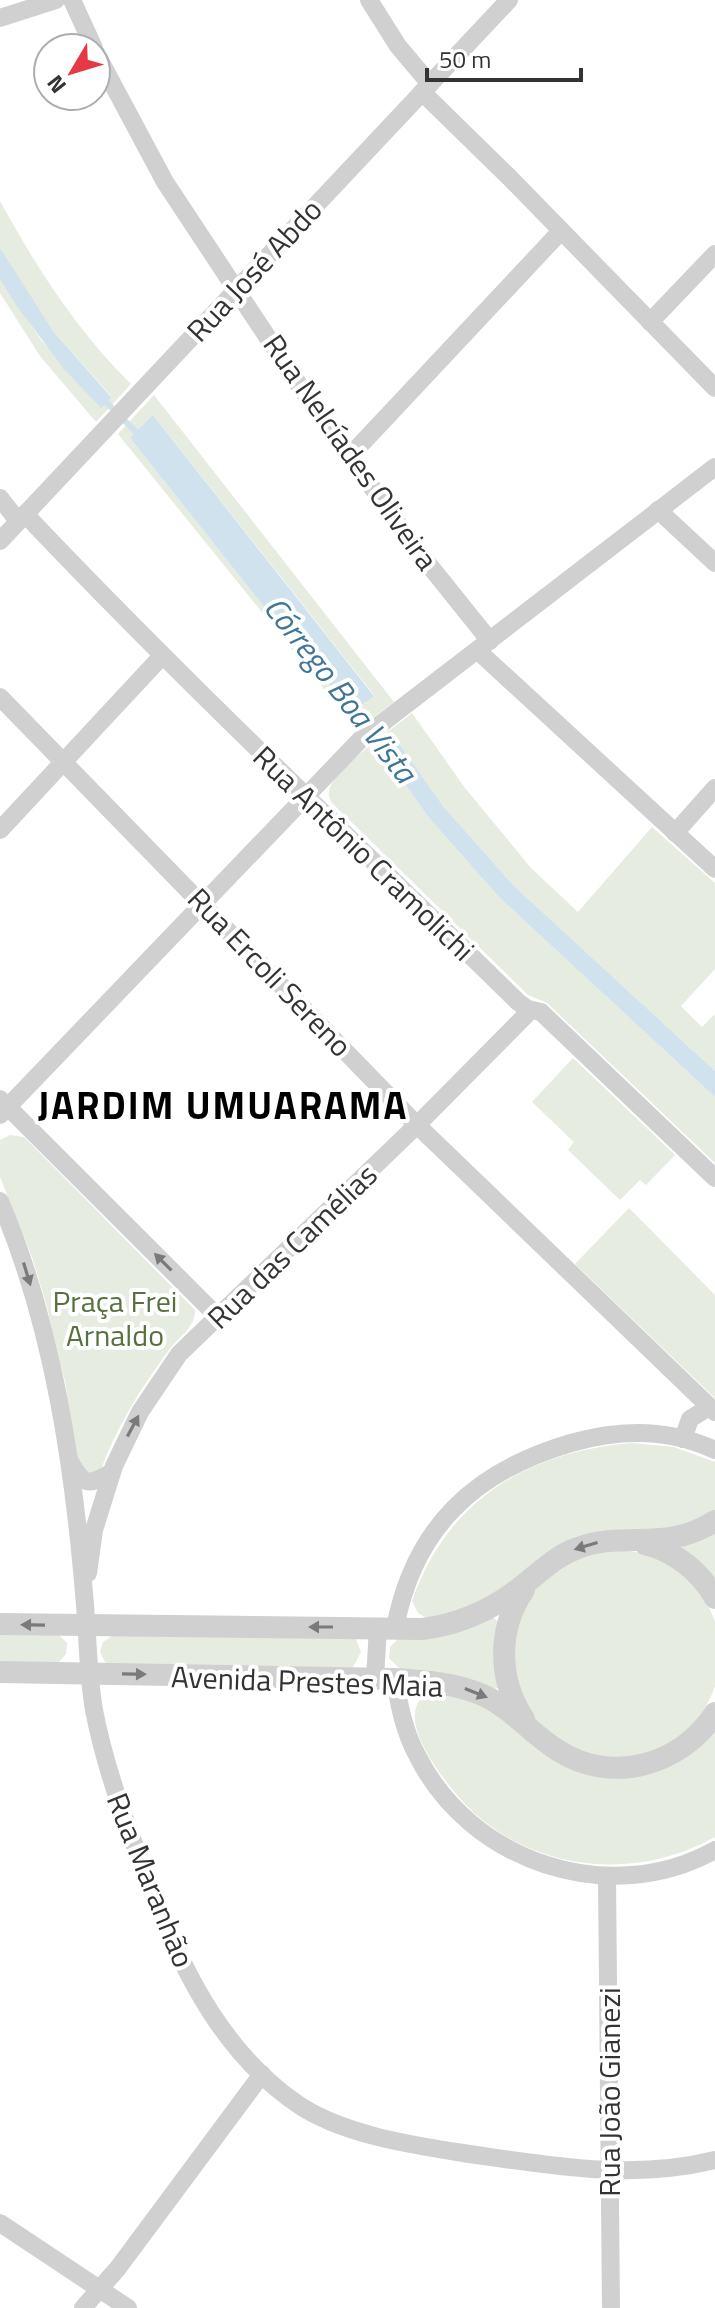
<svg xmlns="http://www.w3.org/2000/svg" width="715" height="2308" font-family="'Titillium Web',sans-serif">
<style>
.green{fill:#e6ecdf;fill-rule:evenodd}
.water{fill:#cfe2ee}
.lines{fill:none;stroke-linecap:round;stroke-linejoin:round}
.stream{stroke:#cfe2ee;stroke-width:6}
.minor{stroke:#d0d0d0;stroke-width:18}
.tertiary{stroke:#d0d0d0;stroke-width:22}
.oneway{fill:#7a7a7a}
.labels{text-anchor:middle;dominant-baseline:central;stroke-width:8;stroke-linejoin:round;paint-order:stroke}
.street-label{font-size:30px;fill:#333;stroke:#fff}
.park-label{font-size:30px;fill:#56703f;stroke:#fff}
.water-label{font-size:32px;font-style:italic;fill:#3f7597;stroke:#fff}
.district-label{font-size:38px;font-weight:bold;letter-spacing:2px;fill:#000;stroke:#fff}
</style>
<rect width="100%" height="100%" fill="#fff"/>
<g class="green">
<path d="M0 201C37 268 76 330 131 384L96 422 40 356 0 293V279L41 340 101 407 111 396 53 331 7 261 0 248Z"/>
<path d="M154 395 394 702 357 730 118 434ZM154 416 374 695 353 711 261 603 130 438Z"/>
<path d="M412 713 465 788 531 868 578 912 652 827 715 883V969L681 1006 702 1027 715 1014V1071L513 885 443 806 394 738 379 747 429 818 500 898 715 1097V1163L547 1003 528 995 332 803C330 799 328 797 329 791 331 771 395 727 412 713Z"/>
<polygon points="573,1058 675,1155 646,1185 640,1180 620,1200 568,1150 574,1142 532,1102"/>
<path d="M10 1135 24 1137 195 1310C196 1327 178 1338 169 1350 140 1389 115 1429 99 1475L78 1469 66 1386 46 1303 32 1257 0 1177V1140Z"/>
<polygon points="629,1208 715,1295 715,1398 575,1264"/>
<path d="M632 1443 674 1447 715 1462V1511L705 1517 526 1573 461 1613 427 1618 418 1613 412 1601C447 1500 527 1452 632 1443Z"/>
<polygon points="715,1531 715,1582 680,1551 681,1545"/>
<circle cx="616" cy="1654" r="104"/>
<polygon points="493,1617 498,1622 498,1687 496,1689 400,1669 389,1658 390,1647 399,1638"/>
<polygon points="0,1633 59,1635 67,1643 66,1654 59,1662 53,1663 0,1662"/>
<polygon points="351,1635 356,1639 361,1652 353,1667 115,1666 105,1662 100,1652 103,1642 112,1636"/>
<path d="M432 1692C473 1689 559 1752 597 1775L715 1728V1837C652 1872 578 1874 514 1841 498 1832 482 1821 469 1808 449 1788 384 1710 432 1692Z"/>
</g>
<g class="water">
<polygon points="0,248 53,331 111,397 101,408 64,369 16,305 0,279"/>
<polygon points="153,415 374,696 352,712 261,603 130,438"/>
<polygon points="394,737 443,806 513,885 715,1071 715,1097 500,898 429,818 379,747"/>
</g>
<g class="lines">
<g class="stream">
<polyline points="101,397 141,437"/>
<polyline points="353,701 391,749"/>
</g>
<g class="minor">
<polyline points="72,0 94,48"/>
<polyline points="369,0 398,46 430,84"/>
<polyline points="0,18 56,0"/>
<polyline points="96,53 165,182 305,394 417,550 490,641"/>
<polyline points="422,92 509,177 715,388"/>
<polyline points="650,322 715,254"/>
<polyline points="349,457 561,231"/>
<polyline points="0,498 18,521"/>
<polyline points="658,510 715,563"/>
<path d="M25 514C184 682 353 840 518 1002L528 1009 541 1012 715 1178"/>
<polyline points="0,541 509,0"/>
<polyline points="478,651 715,869"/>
<polyline points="0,697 417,1125 715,1412"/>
<polyline points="0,830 162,656"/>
<polyline points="675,833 715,788"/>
<polyline points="0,1099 218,1317"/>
<polyline points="0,1115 360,740 715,467"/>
<path d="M0 1201C54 1328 74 1468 85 1605 88 1641 88 1675 94 1710 107 1778 133 1841 157 1904 187 1980 227 2055 296 2103 340 2134 411 2145 463 2153 547 2165 631 2181 715 2160"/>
<polyline points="683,1439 690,1419 709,1407"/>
<path d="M69 1460C83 1485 87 1487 112 1472"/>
<polyline points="88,1573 94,1530 114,1466 140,1412 179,1354 417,1125 531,1010"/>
<path d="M395 1628C414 1527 475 1471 571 1443 619 1429 668 1428 715 1450"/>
<polyline points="375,1678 378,1628"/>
<path d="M395 1679C399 1705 404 1731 417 1755 470 1862 609 1909 715 1850"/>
<polyline points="607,1876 611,2308"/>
<polyline points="0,2223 128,2308"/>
<polyline points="83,2308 118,2268 262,2074"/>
</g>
<g class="tertiary">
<path d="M645 1544C674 1551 700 1571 715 1598"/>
<path d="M524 1590C497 1629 498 1680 524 1719"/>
<path d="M0 1624 422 1629C463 1624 496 1608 527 1582 544 1569 557 1555 578 1548 625 1530 665 1553 715 1521"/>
<path d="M0 1672 395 1679C426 1681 456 1683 485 1696 514 1710 532 1735 559 1751 612 1785 682 1765 715 1713"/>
</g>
</g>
<defs><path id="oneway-solid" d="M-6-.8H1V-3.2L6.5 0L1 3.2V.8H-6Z" transform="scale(2)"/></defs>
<g class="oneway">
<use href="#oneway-solid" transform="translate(163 1262) rotate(-135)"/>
<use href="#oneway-solid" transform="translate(27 1274) rotate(73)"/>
<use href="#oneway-solid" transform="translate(133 1426) rotate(-62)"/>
<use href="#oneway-solid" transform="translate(586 1546) rotate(163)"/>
<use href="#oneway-solid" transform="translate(33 1625) rotate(-179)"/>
<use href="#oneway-solid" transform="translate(321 1627) rotate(-180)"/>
<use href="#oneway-solid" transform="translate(134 1674) rotate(1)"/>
<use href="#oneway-solid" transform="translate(476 1693) rotate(22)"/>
</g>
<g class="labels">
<g class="street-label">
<text transform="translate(254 270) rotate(-47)">Rua José Abdo</text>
<text transform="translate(351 452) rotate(55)">Rua Nelcíades Oliveira</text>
<text transform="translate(364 853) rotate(44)">Rua Antônio Cramolichi</text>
<text transform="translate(270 972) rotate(46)">Rua Ercoli Sereno</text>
<text transform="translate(292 1246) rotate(-44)">Rua das Camélias</text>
<text transform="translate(307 1681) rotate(2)">Avenida Prestes Maia</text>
<text transform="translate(151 1880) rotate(68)">Rua Maranhão</text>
<text transform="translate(609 2092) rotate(-90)">Rua João Gianezi</text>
</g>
<g class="park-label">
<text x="115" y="1301">Praça Frei<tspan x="115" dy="34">Arnaldo</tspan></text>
</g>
<g class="water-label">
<text transform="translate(341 689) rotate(52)">Córrego Boa Vista</text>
</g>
<g class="district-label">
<text x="223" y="1105">JARDIM UMUARAMA</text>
</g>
</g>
<g transform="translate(72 72) rotate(232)"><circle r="38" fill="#ffffff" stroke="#adadad" stroke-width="2"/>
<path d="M0-6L14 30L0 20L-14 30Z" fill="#e63946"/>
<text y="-12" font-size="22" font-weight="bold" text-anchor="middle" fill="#333333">N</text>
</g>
<path d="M427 68v12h154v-12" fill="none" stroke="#333333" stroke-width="4"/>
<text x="439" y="68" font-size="24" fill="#333333" stroke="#ffffff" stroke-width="6" paint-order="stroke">50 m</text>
</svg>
